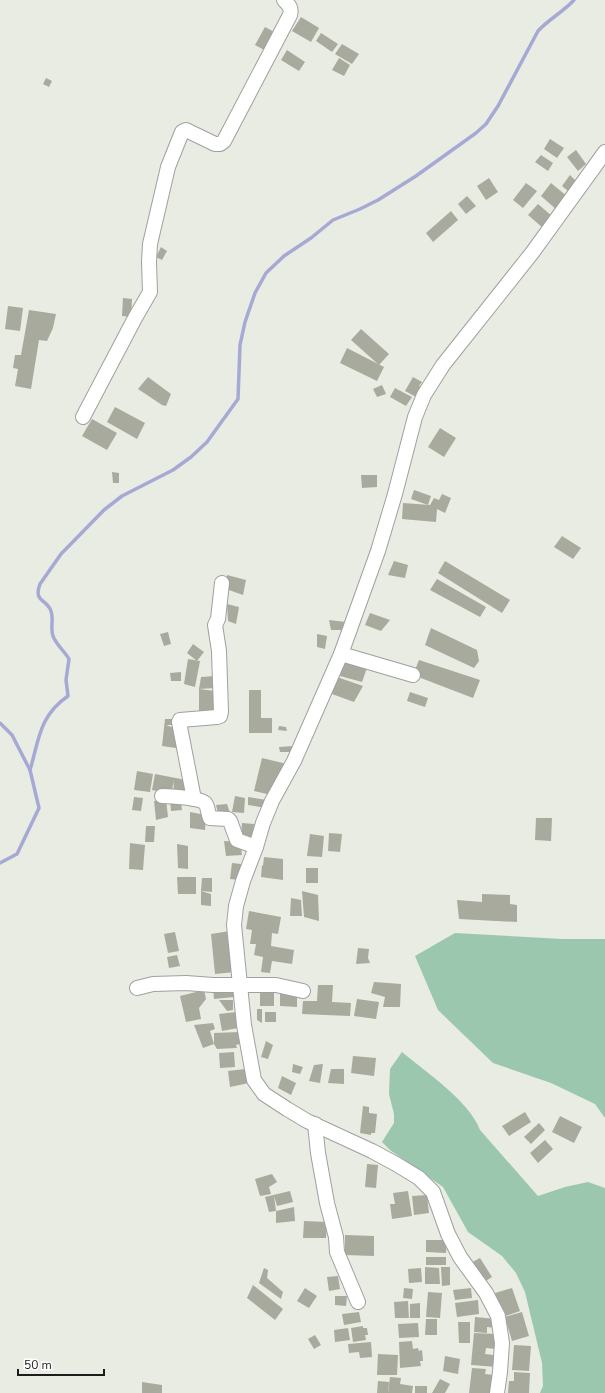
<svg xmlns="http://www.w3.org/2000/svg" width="605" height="1393" font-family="'Nunito Sans',sans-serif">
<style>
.forest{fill:#9bc7ae}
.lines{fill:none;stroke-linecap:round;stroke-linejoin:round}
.stream{stroke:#a7a9d5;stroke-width:3.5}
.building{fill:#a8aa9e}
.minor-casing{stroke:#a0a0a0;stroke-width:16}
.minor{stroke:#fff;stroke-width:14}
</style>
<rect width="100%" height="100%" fill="#e8ece2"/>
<g class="forest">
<polygon points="455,933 562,939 605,939 605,1118 595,1104 551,1083 493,1063 438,1010 415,956"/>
<path d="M402 1052C427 1073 469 1101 480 1130L538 1196 565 1187 588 1182 605 1188V1393H540L543 1386 542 1363 525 1292 516 1273 502 1256 468 1232 443 1187 390 1150 382 1142 394 1123V1114L389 1094 390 1069Z"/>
</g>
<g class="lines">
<g class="stream">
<polyline points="0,723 12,735 30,770 39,808 17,854 0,863"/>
<path d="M30 770C39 740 39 716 68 696L66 680 69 659C65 652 55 643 53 636 50 628 54 619 51 611 47 599 33 602 40 584L61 554 104 510 122 496 173 470 191 457 207 442 238 399 240 345 245 322 255 293 266 273 284 256 311 238 333 220 360 209 378 200 416 176 476 133 486 124 498 106 538 31C549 19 563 12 574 0"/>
</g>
</g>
<g class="building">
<polygon points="301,17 319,28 311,42 292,31"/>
<polygon points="265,27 278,34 268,52 255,45"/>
<polygon points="321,33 338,44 332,52 316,41"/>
<polygon points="342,44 359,54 352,64 335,54"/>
<polygon points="287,50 305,62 299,71 281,60"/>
<polygon points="339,58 350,65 344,76 332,70"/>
<polygon points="46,78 52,81 49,87 43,84"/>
<polygon points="550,139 564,148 557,158 544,149"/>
<polygon points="576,150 586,164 578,171 567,157"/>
<polygon points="541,155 553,163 548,171 535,162"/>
<polygon points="570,175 576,181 568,191 562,186"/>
<polygon points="489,178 498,192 486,200 477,186"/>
<polygon points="526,183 537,191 523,208 513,200"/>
<polygon points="551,183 568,197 557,210 541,196"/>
<polygon points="467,196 476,206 466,214 458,204"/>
<polygon points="538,204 553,217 543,228 528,215"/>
<polygon points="451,211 458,220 433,242 426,233"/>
<polygon points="161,247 167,251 162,260 156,257"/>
<polygon points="123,298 132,299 131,317 122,316"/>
<polygon points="8,306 23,308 20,331 5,329"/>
<polygon points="29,310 56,314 53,328 47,341 39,340 31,389 15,386 18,369 13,368 15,355 21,355"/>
<polygon points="361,329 389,354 379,365 351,340"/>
<polygon points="347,348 384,367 377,381 340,363"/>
<polygon points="148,377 171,394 166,406 162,405 138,389"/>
<polygon points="413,377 422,382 419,386 425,389 420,399 405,391"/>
<polygon points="382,385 386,394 377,397 373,389"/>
<polygon points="395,388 412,397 406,406 390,397"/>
<polygon points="115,407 145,423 137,439 107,422"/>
<polygon points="92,419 117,433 107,450 82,436"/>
<polygon points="440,428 456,438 444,457 428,447"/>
<polygon points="112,472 119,473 119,483 113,483"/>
<polygon points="361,475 377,475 377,487 362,488"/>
<polygon points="414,490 431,496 428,505 411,499"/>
<polygon points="442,494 451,498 445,513 437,509 436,522 402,519 403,503 430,505 434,498 439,500"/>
<polygon points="562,536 581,548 573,559 554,547"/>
<polygon points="394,561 408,565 405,578 388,575"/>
<polygon points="445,561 510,600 502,613 438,573"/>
<polygon points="227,575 246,580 243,595 226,589"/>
<polygon points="437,579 486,607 480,617 430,590"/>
<polygon points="227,604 239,607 236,624 228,621"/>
<polygon points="370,613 390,620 381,631 365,625"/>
<polygon points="329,620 346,622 346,630 331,630"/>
<polygon points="431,628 477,650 479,661 474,668 425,645"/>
<polygon points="168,632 171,644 164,646 160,634"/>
<polygon points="317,634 327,636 325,649 317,647"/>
<polygon points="193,644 204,652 197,661 187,653"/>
<polygon points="188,659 200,661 195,687 184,684"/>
<polygon points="344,659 368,665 362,682 340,676"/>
<polygon points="419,660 480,680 473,698 413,675"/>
<polygon points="181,672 181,681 171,681 170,673"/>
<polygon points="215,676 216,688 199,689 201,677"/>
<polygon points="337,677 363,686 354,702 332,694"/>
<polygon points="199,689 215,691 214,711 199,711"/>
<polygon points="249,690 261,690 261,718 272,718 272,733 249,733"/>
<polygon points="410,692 428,698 425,707 407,701"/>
<polygon points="165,719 175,719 174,725 166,725 177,729 176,748 162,746"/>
<polygon points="279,726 286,727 287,731 278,730"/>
<polygon points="293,746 294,752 280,752 279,747"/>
<polygon points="262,758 287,764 267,794 254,791"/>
<polygon points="137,771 153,774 150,792 134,790"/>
<polygon points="155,774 186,780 186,794 173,794 174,781 171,794 152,790"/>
<polygon points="235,796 245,798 244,813 232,812"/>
<polygon points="134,797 143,798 141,811 132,810"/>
<polygon points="248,797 267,800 266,808 248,805"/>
<polygon points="166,799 168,817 156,820 154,801"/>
<polygon points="170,800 181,802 182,810 171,811"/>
<polygon points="227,804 230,813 218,813 216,805"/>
<polygon points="190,812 206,815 205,830 190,828"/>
<polygon points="536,818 552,818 551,841 535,840"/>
<polygon points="242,823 254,824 253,839 241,838"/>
<polygon points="146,826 155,826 154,842 145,842"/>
<polygon points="329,833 342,834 340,852 328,851"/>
<polygon points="310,834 324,836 322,857 307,856"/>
<polygon points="224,841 240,842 242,855 226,856"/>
<polygon points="130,843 145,845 143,870 129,869"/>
<polygon points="177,844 188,846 188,869 178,868"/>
<polygon points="264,857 283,859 283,880 261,877 262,865 263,866"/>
<polygon points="232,863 241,864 239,880 230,879"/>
<rect x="306" y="868" width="12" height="15"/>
<polygon points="177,877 196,877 196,894 178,894"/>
<polygon points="202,878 212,878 212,892 201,891"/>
<polygon points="201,891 211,894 211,906 201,905"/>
<polygon points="302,891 318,895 319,921 304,917"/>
<polygon points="482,894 510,895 510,904 517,905 517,922 459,919 457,900 482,902"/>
<polygon points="291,898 301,900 302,916 290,916"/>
<polygon points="249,911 281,917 278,934 272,933 271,946 294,950 292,964 272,961 270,973 261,972 263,957 254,955 256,944 250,944 252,930 246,929"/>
<polygon points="230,931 235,972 215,974 211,934"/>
<polygon points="175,932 179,951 168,953 164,934"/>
<polygon points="358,948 369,949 368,958 370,963 356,964"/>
<polygon points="177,955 180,966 169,968 167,957"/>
<polygon points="374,982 401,984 400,1007 383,1007 385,997 371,993"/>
<polygon points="233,984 234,997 214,999 213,988"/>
<polygon points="274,985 274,1006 260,1006 260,987"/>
<polygon points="318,985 333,985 332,1002 351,1003 350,1016 302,1014 303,1001 317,1001"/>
<polygon points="204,990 206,999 199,1008 201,1019 186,1022 180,996"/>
<polygon points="280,991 297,991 297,1007 280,1006"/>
<polygon points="357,999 379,1002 376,1019 354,1016"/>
<polygon points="219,1000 233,1000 233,1010 227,1011"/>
<polygon points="257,1009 262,1009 262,1023 257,1020"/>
<polygon points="236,1012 238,1028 222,1031 219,1014"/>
<rect x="265" y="1012" width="11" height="10"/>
<polygon points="213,1023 215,1029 210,1031 214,1044 203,1048 194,1025"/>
<polygon points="239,1032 243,1043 236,1045 237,1048 217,1049 214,1044 214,1033"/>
<polygon points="266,1041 273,1045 268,1059 261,1057"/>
<polygon points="234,1052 235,1067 220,1068 219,1053"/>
<polygon points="353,1056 376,1058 374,1076 351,1073"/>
<polygon points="293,1064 303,1067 300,1074 292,1072"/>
<polygon points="323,1064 320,1083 309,1081 314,1065"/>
<polygon points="245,1069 249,1083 230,1087 228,1071"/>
<polygon points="331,1069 344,1069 344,1084 328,1083"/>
<polygon points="282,1076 296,1083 291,1095 278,1088"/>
<polygon points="363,1106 369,1107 369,1113 377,1114 375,1133 371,1133 371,1135 360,1133"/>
<polygon points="525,1112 531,1122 509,1136 502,1126"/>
<polygon points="560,1116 582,1127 574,1143 552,1132"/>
<polygon points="539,1123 545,1130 531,1144 524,1137"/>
<polygon points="545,1140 553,1149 538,1163 530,1153"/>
<polygon points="367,1164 378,1165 376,1188 365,1187"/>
<polygon points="272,1174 277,1182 269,1187 271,1194 260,1196 255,1179"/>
<polygon points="290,1191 293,1202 277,1206 274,1196 276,1211 294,1207 295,1221 276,1223 276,1211 269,1212 265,1197"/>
<polygon points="408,1191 412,1216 392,1219 390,1204 395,1204 393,1193"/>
<polygon points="427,1195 429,1213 414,1215 412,1196"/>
<polygon points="304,1221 327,1222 326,1238 303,1238"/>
<polygon points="345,1235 374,1236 374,1256 345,1255"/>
<polygon points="426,1240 447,1240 446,1253 426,1252"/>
<rect x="426" y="1257" width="20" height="8"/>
<polygon points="480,1258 492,1277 481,1284 469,1264"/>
<polygon points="425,1267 439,1268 440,1284 425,1284"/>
<polygon points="441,1267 450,1267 450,1285 442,1286"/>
<polygon points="264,1268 268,1270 267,1278 283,1292 281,1299 259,1283"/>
<polygon points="421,1268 422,1282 409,1283 408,1269"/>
<polygon points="338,1276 340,1289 329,1291 327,1277"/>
<polygon points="253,1285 283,1309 275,1320 247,1298"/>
<polygon points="305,1288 317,1296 309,1308 297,1301"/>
<polygon points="404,1288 413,1289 412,1299 403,1298"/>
<polygon points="471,1288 472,1298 455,1300 453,1290"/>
<polygon points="512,1288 520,1311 503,1317 495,1293"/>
<polygon points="428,1292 442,1293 440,1318 426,1317"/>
<polygon points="335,1296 347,1296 346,1306 335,1305"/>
<polygon points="478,1300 479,1314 457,1317 455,1303"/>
<polygon points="408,1301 409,1318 395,1318 394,1302"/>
<polygon points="420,1303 420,1318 410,1318 410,1304"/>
<polygon points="359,1312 361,1322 344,1325 342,1314"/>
<polygon points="522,1312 529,1336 512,1341 505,1317"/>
<polygon points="475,1317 496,1319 495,1328 487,1327 487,1333 474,1332"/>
<polygon points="426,1319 437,1319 437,1335 425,1335"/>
<polygon points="458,1322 470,1322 470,1343 459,1343"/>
<polygon points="418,1323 419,1337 399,1338 398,1324"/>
<polygon points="363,1326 363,1328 367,1328 368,1335 365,1335 366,1340 353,1342 351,1328"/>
<polygon points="348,1328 350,1340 335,1342 334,1330"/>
<polygon points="474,1333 497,1334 496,1349 486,1348 485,1354 494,1355 497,1367 471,1365"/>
<polygon points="315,1335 321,1345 314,1349 308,1339"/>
<polygon points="412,1341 413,1349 418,1348 419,1351 422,1350 423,1361 420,1361 421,1366 400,1368 399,1342"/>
<polygon points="371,1342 372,1357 360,1358 359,1352 349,1353 348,1344"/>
<polygon points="514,1345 531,1346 529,1371 512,1370"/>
<polygon points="378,1354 398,1355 397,1375 377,1375"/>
<polygon points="445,1356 460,1359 458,1374 443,1371"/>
<polygon points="472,1368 486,1369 485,1374 494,1375 492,1393 469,1393"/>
<polygon points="514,1372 530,1373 529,1393 508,1393 509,1381 514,1381"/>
<polygon points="390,1377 401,1378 400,1384 413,1386 412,1393 388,1393"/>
<polygon points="440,1379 450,1384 445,1393 432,1393"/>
<polygon points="378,1381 389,1382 388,1393 377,1393"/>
<polygon points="142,1382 162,1385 162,1393 142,1393"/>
<rect x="415" y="1386" width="12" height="7"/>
</g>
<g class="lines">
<g class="minor-casing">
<g id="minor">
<path d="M83 417 135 318 150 292 149 262 150 244 168 167 182 132 186 130 215 144H220L224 141 290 15C292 8 289 5 284 0"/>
<polyline points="341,654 413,675"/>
<path d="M162 796C170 796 201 798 205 803 208 806 208 814 210 818L228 819 230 821 237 840 256 847"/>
<polyline points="194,799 179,722 180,720 217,717 220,716 221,712 219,651 215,625 218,619 222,583"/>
<polyline points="137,988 153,984 186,983 213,985 276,985 303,991"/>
<polyline points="315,1124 318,1153 327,1203 336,1237 337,1252 358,1302"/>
<polyline points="497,1393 500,1372 502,1343 498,1316 486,1293 460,1257 448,1234 433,1192 419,1178 396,1164 372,1151 307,1121 287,1109 264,1094 254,1080 244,1025 234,925 236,906 243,881 256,847 263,823 272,801 294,761 341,654 378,551 395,494 415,417 424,395 443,365 532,253 605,152"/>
</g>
</g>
<use href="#minor" class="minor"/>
</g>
<path d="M18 1369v6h86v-6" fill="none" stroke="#1c1c1c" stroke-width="2"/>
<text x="24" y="1369" font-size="12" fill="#1c1c1c" stroke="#ffffff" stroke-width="3" paint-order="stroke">50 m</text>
</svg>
